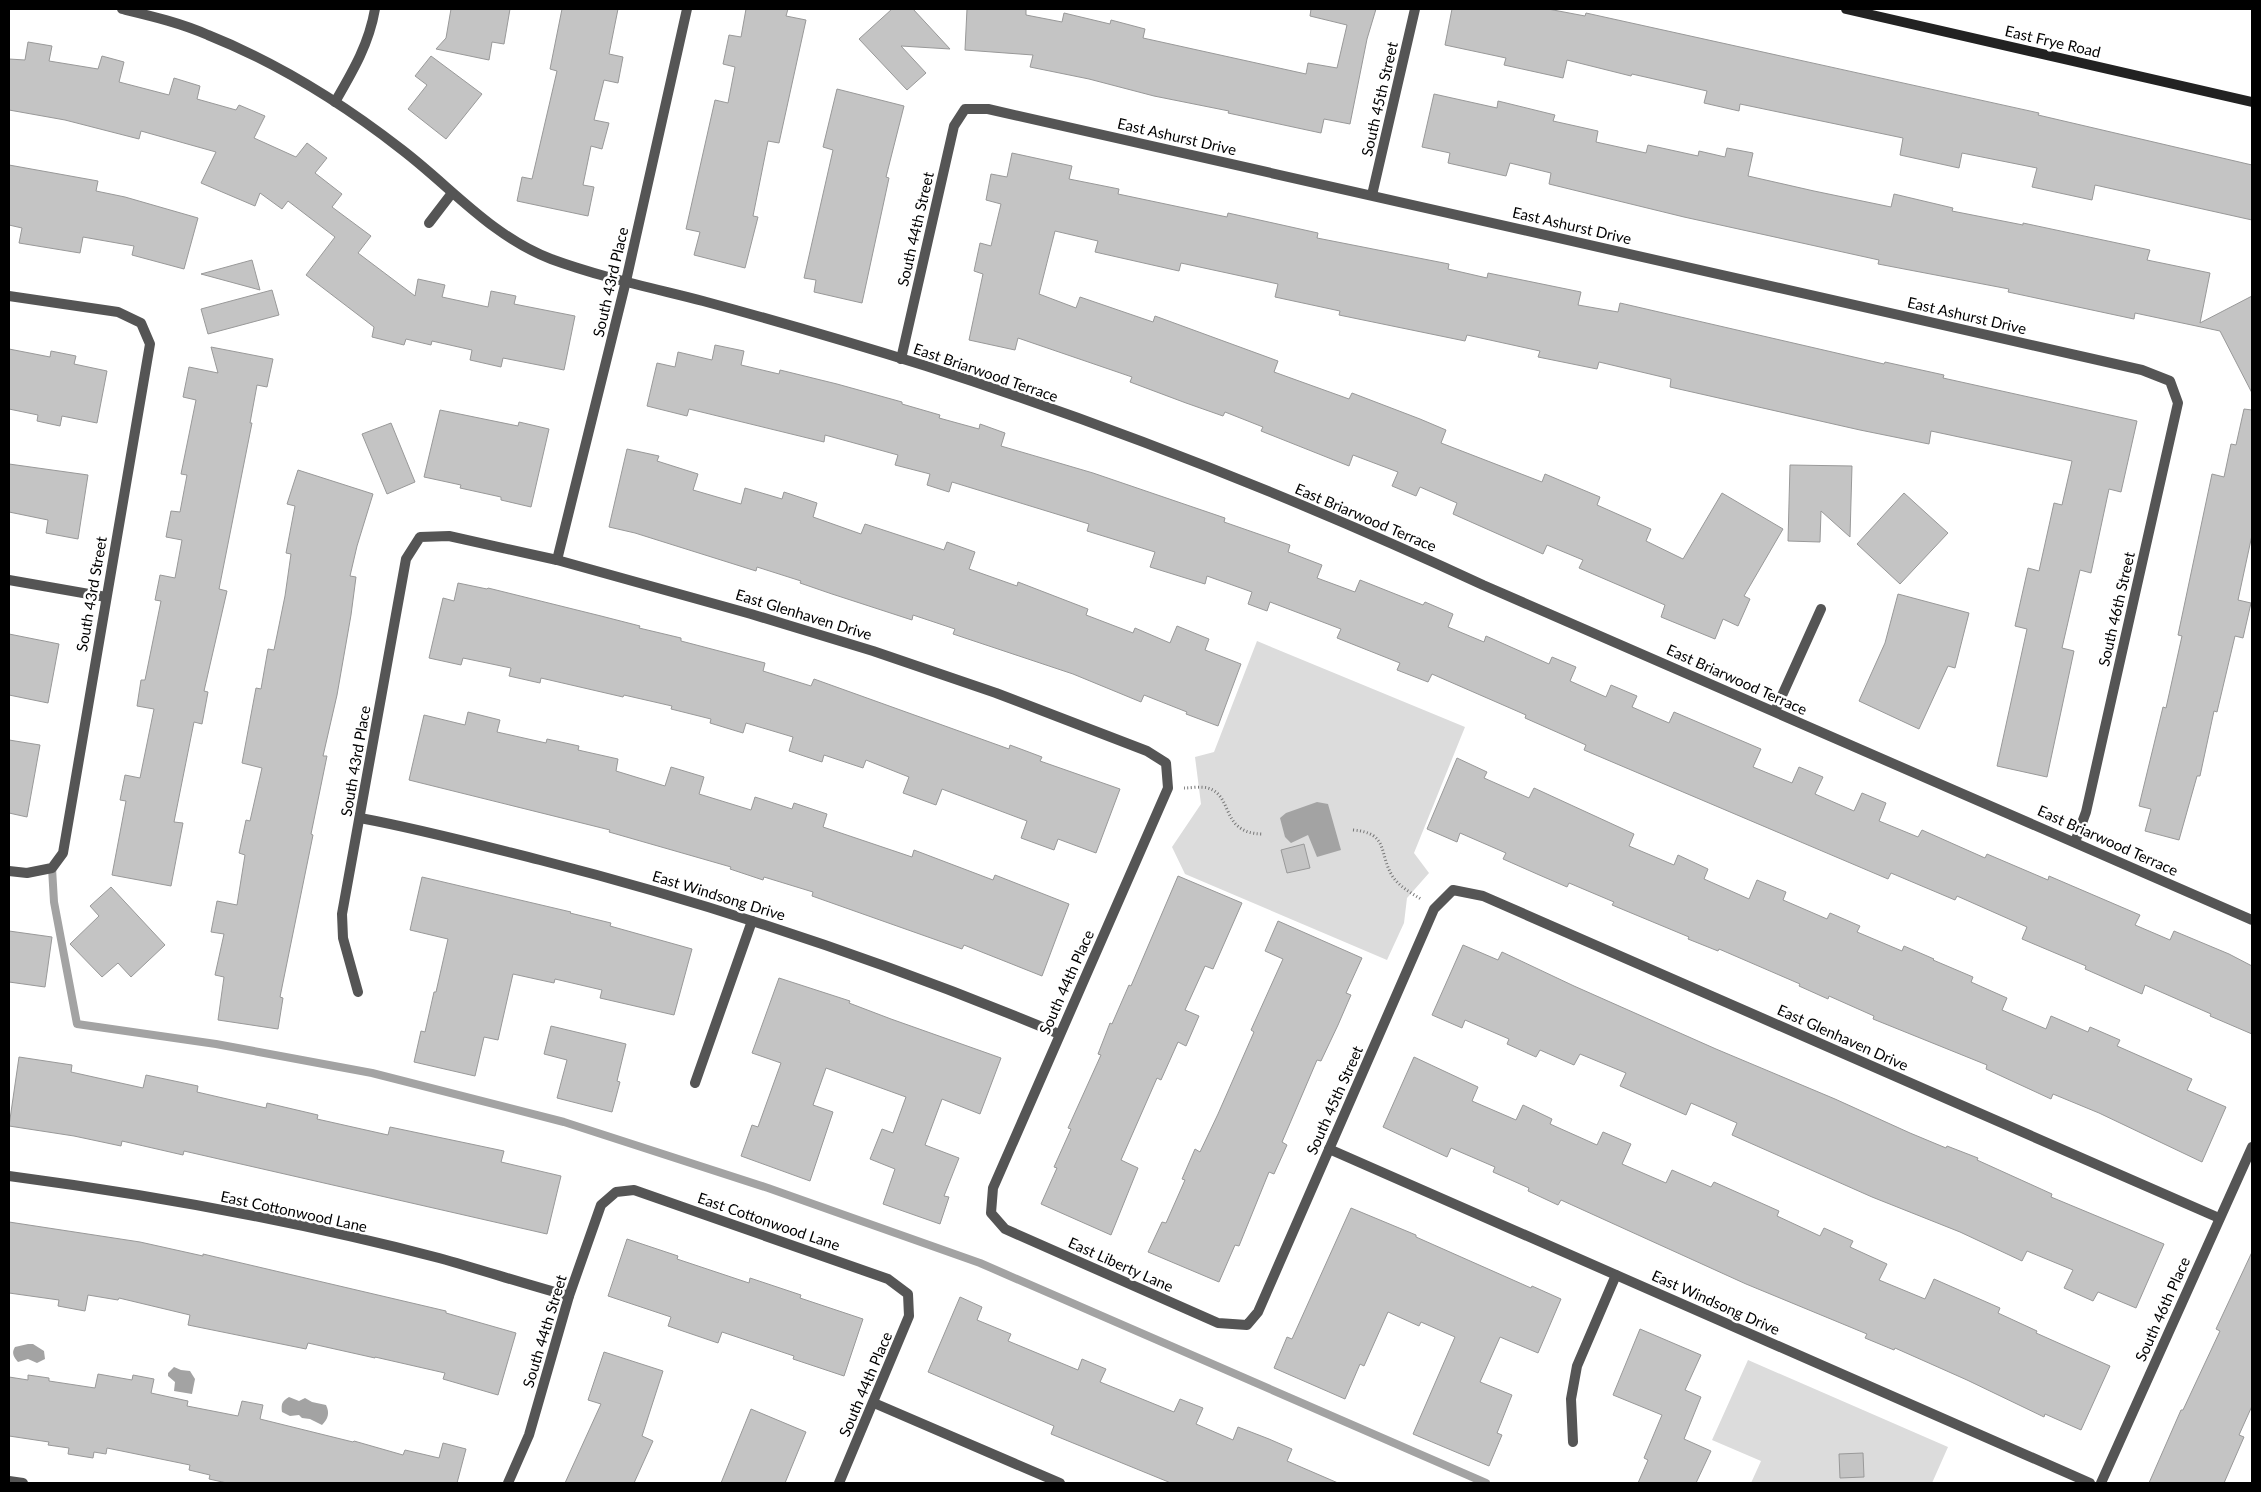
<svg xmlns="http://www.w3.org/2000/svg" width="2261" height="1492" font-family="Lato,sans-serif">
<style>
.green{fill:#dcdcdc}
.water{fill:#a3a3a3}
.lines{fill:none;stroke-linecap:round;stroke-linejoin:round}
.stream{stroke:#a3a3a3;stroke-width:8}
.building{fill:#c4c4c4;stroke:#999}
.path{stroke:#777;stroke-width:3;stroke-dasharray:1 2.5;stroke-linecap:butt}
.street{stroke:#555;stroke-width:10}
.secondary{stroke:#222;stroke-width:10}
.labels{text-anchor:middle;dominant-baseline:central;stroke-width:5;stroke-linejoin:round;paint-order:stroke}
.street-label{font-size:15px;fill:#000;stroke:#fff}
</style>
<rect width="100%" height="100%" fill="#fff"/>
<g class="green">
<polygon points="1257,641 1465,727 1414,853 1429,873 1407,898 1404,923 1387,960 1185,874 1172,847 1201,804 1195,757 1214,752"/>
<polygon points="1748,1360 1948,1447 1932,1483 1751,1483 1761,1461 1712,1440"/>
</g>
<g class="water">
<polygon points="1317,802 1328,804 1341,850 1317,857 1308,835 1291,843 1285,837 1280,818 1286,813"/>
<path d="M28 1344H33L44 1351 45 1359 37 1363 28 1359 18 1362C14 1357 11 1353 15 1347Z"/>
<polygon points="174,1367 181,1370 190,1371 195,1379 192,1394 174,1391 175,1382 168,1376 168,1373"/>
<path d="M289 1397 299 1401 305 1398 312 1402 326 1405C330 1413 328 1419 322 1425L310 1419 302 1418 299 1415 290 1416 282 1412C281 1404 282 1401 289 1397Z"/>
</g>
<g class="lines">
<polyline class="stream" points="52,868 54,902 77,1024 216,1044 372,1073 564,1122 768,1188 980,1263 1486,1483"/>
</g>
<g class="building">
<polygon points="451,9 510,9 504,44 492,42 489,60 436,49 446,38"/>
<polygon points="562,9 618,9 609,54 623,57 618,83 604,80 594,120 609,123 602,149 591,146 583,185 594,187 588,216 517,201 522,177 532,179 557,71 550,69"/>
<polygon points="746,9 788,9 786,16 806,20 779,143 768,141 753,216 758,217 745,268 694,255 700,232 686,229 715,100 728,103 735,67 723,64 729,35 741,37"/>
<polygon points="892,9 913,9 950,49 901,46 926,73 907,90 859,39"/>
<polygon points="967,9 1026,9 1026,15 1062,22 1064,13 1110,24 1111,20 1145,29 1143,38 1306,74 1308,63 1337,68 1347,25 1310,16 1311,9 1376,9 1367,39 1350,124 1324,119 1321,133 1228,113 1229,111 1154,96 1089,79 1030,67 1033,55 965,50"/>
<polygon points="1452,9 1548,9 1585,16 1586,13 2039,113 2038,115 2252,165 2252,220 2095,185 2092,200 2032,187 2037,168 1962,153 1959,168 1900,155 1903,138 1740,104 1739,111 1704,103 1707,91 1632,74 1631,76 1567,60 1563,78 1504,65 1506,58 1445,45"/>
<polygon points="28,42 52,46 49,61 98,69 102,56 124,62 119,82 169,95 174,78 200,86 197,99 236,110 239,105 265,116 254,138 296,157 307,143 327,158 315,173 342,194 332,207 371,236 358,253 415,296 418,279 445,285 442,297 488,307 491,291 516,296 514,304 575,316 564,370 503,358 501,367 470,360 472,350 432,341 431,345 406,339 404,345 372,337 374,327 306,275 335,237 288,201 282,209 260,193 255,206 201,183 216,152 141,131 139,139 65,120 9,110 9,59 25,60"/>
<polygon points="431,56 482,94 446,139 408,109 427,85 415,76"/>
<polygon points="837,89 904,106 886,177 889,178 862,303 814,292 816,280 804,278 833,150 823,147"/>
<polygon points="1434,94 1497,108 1498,101 1555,115 1553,121 1598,131 1596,142 1646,153 1648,145 1698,156 1699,151 1725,157 1727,148 1753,153 1748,176 1814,191 1891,207 1894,194 1953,208 1952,211 2023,225 2023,223 2150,250 2147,260 2210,273 2200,323 2252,296 2252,393 2220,331 2135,313 2134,319 2008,292 2009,289 1878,264 1879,260 1684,217 1549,184 1551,173 1510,163 1506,176 1448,163 1450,153 1422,147"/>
<polygon points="1012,153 1072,166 1069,179 1119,189 1118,194 1227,217 1228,213 1318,233 1317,238 1449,264 1448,269 1487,278 1488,273 1581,292 1578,305 1618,312 1620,303 1884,364 1885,362 1944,375 1943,378 2137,421 2121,492 2109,489 2091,573 2080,570 2062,648 2074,651 2047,777 1997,766 2027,629 2015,626 2028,568 2039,571 2054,503 2062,505 2072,461 1931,431 1929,444 1860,430 1670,387 1671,379 1599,362 1597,369 1538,357 1540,351 1467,335 1465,341 1339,315 1340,311 1275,297 1278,284 1181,263 1179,271 1095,252 1098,241 1055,231 1039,294 1076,308 1080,297 1153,322 1155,316 1278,361 1274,372 1349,399 1352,393 1420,419 1446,430 1441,443 1542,482 1545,474 1600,497 1597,505 1651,529 1646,541 1683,559 1722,493 1783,529 1744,596 1750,599 1738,626 1723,619 1715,639 1661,617 1665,605 1579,568 1583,560 1547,545 1543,554 1453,514 1457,503 1420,487 1416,496 1392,486 1398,472 1353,455 1349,466 1261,431 1263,427 1225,412 1223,416 1186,403 1130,382 1132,377 1018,338 1015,350 969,340 983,274 974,271 980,243 991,246 1001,204 986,200 991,174 1007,177"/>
<polygon points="9,165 98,181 96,191 125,197 198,218 184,269 132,255 134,246 83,237 80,253 19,243 22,228 9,225"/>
<polygon points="252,260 260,290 201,274"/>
<polygon points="272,290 279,315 208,334 201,309"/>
<polygon points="715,345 744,351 741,365 779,374 780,370 837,384 902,402 902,404 940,415 939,418 979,429 980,424 1005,433 1001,446 1093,473 1225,518 1224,522 1290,545 1288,552 1322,565 1317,578 1355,592 1360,580 1423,605 1425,602 1453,614 1448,627 1484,642 1486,636 1549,664 1552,657 1576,667 1570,681 1606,697 1611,685 1637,696 1632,707 1669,723 1674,712 1761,749 1753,767 1792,783 1799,767 1823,777 1815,794 1854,811 1862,793 1886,803 1879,821 1918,837 1922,830 1985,858 1987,854 2048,880 2049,876 2140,915 2135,925 2170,940 2174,931 2229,954 2252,966 2252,1034 2210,1016 2211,1014 2145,985 2142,994 2085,969 2086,966 2022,939 2027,927 1957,896 1955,900 1891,873 1888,879 1584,750 1586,745 1525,718 1526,715 1432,674 1428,682 1397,670 1400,663 1337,638 1341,629 1270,602 1267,611 1248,604 1252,592 1207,576 1205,584 1150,567 1155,552 1087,531 1089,524 952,482 949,492 927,485 930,474 895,465 898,455 825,435 824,442 689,409 687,416 647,406 657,363 675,367 678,352 712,360"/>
<polygon points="211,347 273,359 267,387 257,385 250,423 252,423 219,589 227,591 204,691 208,692 202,724 194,722 174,822 183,823 171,886 112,875 126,801 120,800 125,775 140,778 154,709 137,706 141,680 145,680 161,601 155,600 160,575 175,578 182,540 166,537 171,511 180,512 187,475 181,474 196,400 183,397 189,367 218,373"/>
<polygon points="9,349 50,357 51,351 76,356 74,364 107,371 97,423 62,416 60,426 37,421 38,415 9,409"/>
<polygon points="2244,409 2252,410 2252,535 2238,600 2251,603 2243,638 2235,636 2217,712 2214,711 2200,776 2197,776 2179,840 2145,831 2151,809 2139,806 2163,707 2166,708 2182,636 2178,635 2212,474 2224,477 2231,444 2236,445"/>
<polygon points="440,410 518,426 519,422 549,429 531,507 501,500 501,497 460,488 461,485 424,477"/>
<polygon points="391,423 415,482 387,494 362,434"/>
<polygon points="627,449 659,456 657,461 698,474 693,490 741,504 745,488 782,499 784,492 817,503 813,517 861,534 865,524 944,550 947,542 975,552 969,569 1017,586 1018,582 1088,609 1086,615 1133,633 1135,628 1170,643 1177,626 1209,639 1205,650 1241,664 1218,726 1186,714 1187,712 1144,695 1141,702 1073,674 953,634 955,629 913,615 912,620 832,594 800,583 801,581 757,567 756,571 635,533 609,527"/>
<polygon points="9,464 88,475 78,539 46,533 48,520 9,512"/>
<polygon points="1790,465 1852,466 1850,537 1821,511 1820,542 1788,541"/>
<polygon points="298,470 373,494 357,546 350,576 356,577 351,615 337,695 323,756 327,756 311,834 313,835 280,997 283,998 278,1029 218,1020 224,977 215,975 224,934 211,932 217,901 237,905 245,855 239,853 246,820 250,821 262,768 242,763 256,688 261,689 268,649 274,650 285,596 291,554 286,553 295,506 287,504"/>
<polygon points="1904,493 1948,533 1900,584 1857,544"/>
<polygon points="458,583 487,589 488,588 601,616 640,626 639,628 681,638 681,641 765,663 763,671 811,686 814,679 1009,749 1010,745 1042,757 1040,761 1120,789 1096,853 1058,839 1054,850 1021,838 1027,821 942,789 936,805 903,793 909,777 866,760 863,768 824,755 822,762 789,751 793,737 746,723 743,733 710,723 711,719 671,709 672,706 624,695 623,697 541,678 540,683 509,676 511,668 463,658 461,665 429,658 443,598 454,601"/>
<polygon points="1898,594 1969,613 1955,668 1948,666 1919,729 1859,701 1885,643"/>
<polygon points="9,634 59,644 48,703 9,695"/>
<polygon points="468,712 500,720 497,732 546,743 547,739 579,746 578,750 618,759 616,771 665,786 671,767 704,777 699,794 751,810 755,797 792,809 794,803 827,814 823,827 912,857 914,850 993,880 995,875 1069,904 1042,976 964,945 962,949 812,896 813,892 764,877 763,880 730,869 731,867 609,832 610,830 409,780 424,715 465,725"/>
<polygon points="9,740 40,745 27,817 9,813"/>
<polygon points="1457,758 1487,772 1484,778 1529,798 1534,788 1634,834 1629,846 1674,865 1678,855 1708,869 1704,879 1749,899 1757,880 1786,892 1783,900 1827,919 1830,913 1860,926 1857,932 1902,951 1904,946 1934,959 1933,960 1973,977 1971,982 2007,998 2002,1010 2046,1029 2051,1016 2088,1032 2090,1027 2120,1040 2117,1046 2192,1079 2187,1090 2226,1107 2202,1162 2099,1113 2053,1094 2051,1099 1986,1069 1987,1065 1873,1019 1874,1016 1829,996 1828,999 1799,986 1800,984 1719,949 1718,951 1688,939 1689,937 1612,905 1614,902 1569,883 1567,887 1537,874 1503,859 1506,853 1460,833 1457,842 1427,829"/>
<polygon points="1304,844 1310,868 1287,873 1281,850"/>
<polygon points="1178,876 1242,903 1213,969 1205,966 1185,1010 1199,1016 1186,1046 1178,1042 1161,1080 1157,1078 1121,1160 1138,1168 1111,1235 1041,1204 1057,1168 1054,1167 1071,1129 1068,1128 1101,1055 1098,1054 1110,1023 1112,1024 1129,985 1131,986"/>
<polygon points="422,877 571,912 570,913 611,923 610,926 692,949 674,1015 600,998 602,990 555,979 554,983 513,974 498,1040 484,1037 475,1076 414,1062 421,1031 425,1032 434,992 436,992 448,939 410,930"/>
<polygon points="111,887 165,945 131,977 118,963 102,977 70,944 99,916 90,906"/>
<polygon points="1278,921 1362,958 1346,993 1351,995 1338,1025 1321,1061 1317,1060 1282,1142 1287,1145 1274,1174 1269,1172 1239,1246 1235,1245 1219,1282 1148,1252 1162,1222 1166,1223 1185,1180 1182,1179 1195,1149 1200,1152 1218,1114 1254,1032 1251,1030 1283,959 1265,951"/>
<polygon points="9,931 52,937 45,987 9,982"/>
<polygon points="1463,945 1498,960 1502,952 1574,986 1716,1049 1835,1099 1910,1133 1946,1148 1947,1146 1978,1158 1977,1160 2052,1194 2051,1197 2164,1244 2136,1308 2098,1292 2093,1301 2064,1288 2073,1270 2027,1251 2022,1261 1960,1232 1872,1197 1732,1135 1737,1123 1691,1103 1686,1115 1620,1086 1626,1073 1580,1054 1574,1065 1540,1050 1536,1057 1507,1044 1509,1039 1465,1020 1462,1028 1432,1015"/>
<polygon points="779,978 850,1001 849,1003 891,1019 1001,1058 980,1114 942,1099 925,1145 959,1158 944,1196 949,1197 940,1224 883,1204 895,1169 870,1159 882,1129 893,1133 906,1097 826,1068 813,1105 833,1112 810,1181 741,1156 752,1125 758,1127 781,1063 752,1053"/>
<polygon points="551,1026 626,1044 617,1081 620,1082 612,1112 557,1098 567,1060 544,1054"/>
<polygon points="19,1057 72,1065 71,1072 143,1088 146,1075 198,1086 197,1092 266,1108 267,1103 318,1115 317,1119 388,1135 390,1127 504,1151 501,1162 561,1176 547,1234 184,1151 183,1155 122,1141 121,1146 74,1136 9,1126"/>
<polygon points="1414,1057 1478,1087 1472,1101 1516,1120 1523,1105 1552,1119 1550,1124 1597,1145 1603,1132 1631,1144 1622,1164 1666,1183 1672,1170 1711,1187 1714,1182 1779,1211 1777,1216 1820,1236 1824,1228 1853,1241 1850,1247 1887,1264 1879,1280 1925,1299 1934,1279 2000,1308 1998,1313 2037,1331 2036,1333 2110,1366 2081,1430 2045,1414 2044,1417 1967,1380 1895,1348 1894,1350 1865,1338 1867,1334 1746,1284 1561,1200 1558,1205 1528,1191 1529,1188 1493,1172 1495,1167 1451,1148 1447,1157 1383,1127"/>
<polygon points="1351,1208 1416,1235 1416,1237 1531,1288 1532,1286 1561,1299 1538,1353 1500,1337 1480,1382 1512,1395 1497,1433 1502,1435 1489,1466 1413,1434 1455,1337 1421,1322 1419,1326 1388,1312 1364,1366 1360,1364 1345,1399 1274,1368 1287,1337 1292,1339"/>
<polygon points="9,1222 140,1242 203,1256 203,1254 446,1311 446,1313 516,1333 498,1395 443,1379 445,1373 375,1357 375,1358 308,1343 306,1349 188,1325 190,1315 119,1298 118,1300 88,1295 85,1311 58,1306 59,1300 9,1293"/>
<polygon points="627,1239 678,1256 677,1259 749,1283 750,1278 801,1295 800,1298 863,1319 844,1376 793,1359 794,1356 722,1332 718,1343 668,1326 671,1317 608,1296"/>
<polygon points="2252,1252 2252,1406 2239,1435 2244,1437 2224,1483 2149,1483 2181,1410 2183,1410 2220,1331 2216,1329"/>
<polygon points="960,1297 982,1307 977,1320 1011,1334 1008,1341 1078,1370 1082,1359 1106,1369 1100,1382 1174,1412 1180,1399 1203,1408 1196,1424 1233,1440 1238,1427 1269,1439 1292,1449 1287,1461 1338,1483 1171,1483 1051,1434 1054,1426 928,1372"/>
<polygon points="1640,1329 1701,1355 1685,1390 1701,1397 1684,1439 1711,1451 1696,1483 1638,1483 1648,1460 1644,1458 1662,1415 1613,1395"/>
<polygon points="604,1352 663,1371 642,1436 653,1441 634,1483 565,1483 601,1404 588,1400"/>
<polygon points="98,1374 132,1380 133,1375 154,1379 151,1393 188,1401 187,1406 238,1416 242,1401 263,1405 260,1419 353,1442 354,1441 403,1455 405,1450 439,1458 443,1443 466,1449 457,1483 227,1483 209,1479 210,1475 189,1470 190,1465 107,1448 106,1454 94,1452 93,1458 68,1454 69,1448 48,1445 49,1442 9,1436 9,1377 28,1380 28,1375 49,1378 49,1381 95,1388"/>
<polygon points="751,1409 806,1432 785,1483 721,1483"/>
<polygon points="1863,1453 1864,1477 1840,1478 1839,1454"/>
</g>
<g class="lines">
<g class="path">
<path d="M1184 788C1191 788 1201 786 1208 788 1234 796 1220 833 1262 834"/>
<path d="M1353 830C1390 833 1378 854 1393 877 1400 887 1411 893 1421 899"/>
</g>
<g class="street">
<path d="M122 9C151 16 181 23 208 35 278 63 342 103 401 149 451 187 491 236 551 259 600 277 652 288 703 301 777 321 852 343 926 366 1116 427 1302 501 1483 585L2252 920"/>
<path d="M335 102C353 71 369 44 375 9"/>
<polyline points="1372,195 1415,9"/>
<polyline points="429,223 452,193"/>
<polyline points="9,296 118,312 141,323 150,344 63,853 52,868 27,873 9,871"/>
<polyline points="901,359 954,126 965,109 988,109 2142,370 2170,381 2178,403 2086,812 2075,842"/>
<polyline points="557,560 626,281 687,9"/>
<polyline points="9,580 106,597"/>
<polyline points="1775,711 1821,609"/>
<path d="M360 818C420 829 480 845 540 860 717 905 891 964 1059 1034"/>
<polyline points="358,992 343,938 342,914 406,559 420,537 449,536 557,560 751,614 873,651 996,693 1147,751 1166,763 1168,788 993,1188 991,1213 1005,1229 1218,1323 1247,1325 1258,1312 1434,909 1453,890 1483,896 2219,1218"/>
<polyline points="695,1083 752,921"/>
<polyline points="1329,1149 2090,1483"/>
<path d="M9 1176C153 1195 297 1221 439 1258 482 1270 525 1284 569 1296"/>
<polyline points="874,1403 1060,1483"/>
<polyline points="1573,1442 1571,1399 1577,1366 1616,1275"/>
<polyline points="9,1481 23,1483"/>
<polyline points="508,1483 529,1435 569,1296 601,1205 616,1192 634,1190 888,1279 908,1294 909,1316 839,1483"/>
<polyline points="2101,1483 2252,1147"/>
</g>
<polyline class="secondary" points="1846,9 2252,102"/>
</g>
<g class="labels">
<g class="street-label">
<text transform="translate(2053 41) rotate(13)">East Frye Road</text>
<text transform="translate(1379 99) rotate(-77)">South 45th Street</text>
<text transform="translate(1177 136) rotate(13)">East Ashurst Drive</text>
<text transform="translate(1572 225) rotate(13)">East Ashurst Drive</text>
<text transform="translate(915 229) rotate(-77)">South 44th Street</text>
<text transform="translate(610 282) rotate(-77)">South 43rd Place</text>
<text transform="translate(1967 315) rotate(13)">East Ashurst Drive</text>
<text transform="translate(986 372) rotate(19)">East Briarwood Terrace</text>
<text transform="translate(1366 517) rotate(23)">East Briarwood Terrace</text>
<text transform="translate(91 594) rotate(-80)">South 43rd Street</text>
<text transform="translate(2116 609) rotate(-77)">South 46th Street</text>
<text transform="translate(804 614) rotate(17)">East Glenhaven Drive</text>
<text transform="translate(1737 679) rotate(24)">East Briarwood Terrace</text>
<text transform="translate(355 761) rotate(-80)">South 43rd Place</text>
<text transform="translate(2108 840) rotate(24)">East Briarwood Terrace</text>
<text transform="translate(719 895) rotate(17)">East Windsong Drive</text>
<text transform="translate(1066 982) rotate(-66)">South 44th Place</text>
<text transform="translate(1843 1037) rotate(24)">East Glenhaven Drive</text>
<text transform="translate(1334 1100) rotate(-66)">South 45th Street</text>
<text transform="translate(294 1211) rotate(12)">East Cottonwood Lane</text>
<text transform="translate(769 1221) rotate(19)">East Cottonwood Lane</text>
<text transform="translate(1121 1264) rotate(24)">East Liberty Lane</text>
<text transform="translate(1716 1302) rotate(24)">East Windsong Drive</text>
<text transform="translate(2162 1309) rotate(-66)">South 46th Place</text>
<text transform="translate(544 1331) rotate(-73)">South 44th Street</text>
<text transform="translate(865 1384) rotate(-67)">South 44th Place</text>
</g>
</g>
<rect width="2261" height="1492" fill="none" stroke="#000000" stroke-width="20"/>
</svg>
